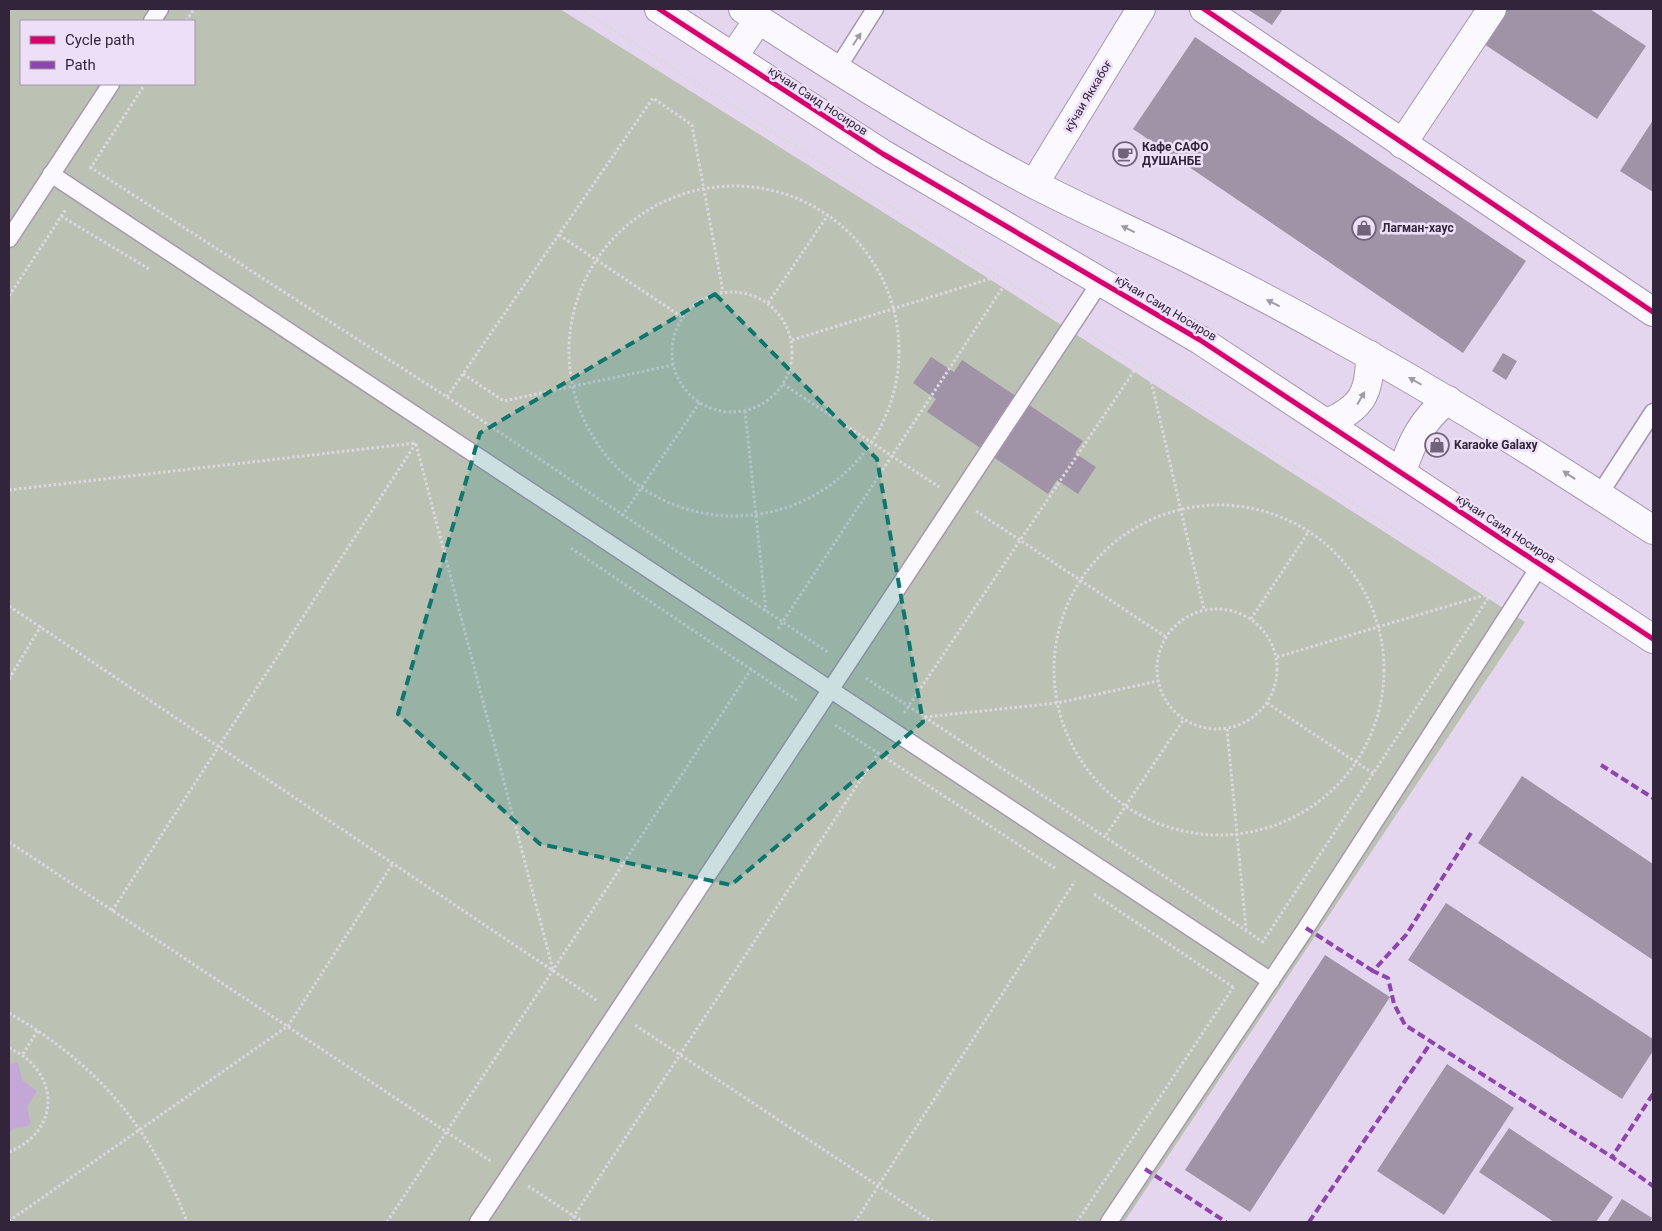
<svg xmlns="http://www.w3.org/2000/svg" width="1662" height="1231" font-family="Roboto,sans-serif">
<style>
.green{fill:#bbc2b3;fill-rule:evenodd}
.water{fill:#c3a8d7}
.building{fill:#a093a8}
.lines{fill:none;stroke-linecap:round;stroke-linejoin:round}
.lane-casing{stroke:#a598ae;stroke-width:19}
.street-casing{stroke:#a598ae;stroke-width:30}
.path{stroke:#dcd8e1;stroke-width:3;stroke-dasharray:2.5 2.5;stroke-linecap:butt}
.lane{stroke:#fbf9fd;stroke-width:16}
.street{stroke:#fbf9fd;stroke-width:28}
.quiet{stroke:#8e44ad;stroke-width:4;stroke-dasharray:8 4;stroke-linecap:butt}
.cycleway-casing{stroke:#ecdff7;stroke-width:8}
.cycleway{stroke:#d6006c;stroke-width:5}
.oneway{fill:#a19aa6}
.marked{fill:#0f766e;fill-opacity:0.2;stroke:#0f766e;stroke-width:4;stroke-dasharray:10 6;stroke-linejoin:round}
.labels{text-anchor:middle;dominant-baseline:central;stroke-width:5;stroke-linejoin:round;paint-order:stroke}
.street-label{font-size:12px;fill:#32253b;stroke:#ecdff7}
.poi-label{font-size:12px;font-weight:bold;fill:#32253b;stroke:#ecdff7;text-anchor:start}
</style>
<rect width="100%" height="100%" fill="#e5d6f0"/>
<path class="green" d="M9 9H560L1002 287 1525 622 1124 1222H9ZM21 21H194V84H21Z"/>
<polygon class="water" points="18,1062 22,1080 37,1091 27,1107 31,1125 12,1129 9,1135 9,1064"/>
<g class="building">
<polygon points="1247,9 1283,9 1272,25"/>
<polygon points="1507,9 1590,9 1646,46 1597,119 1484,44"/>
<polygon points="1195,37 1526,261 1463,353 1133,129"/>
<polygon points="1653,120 1653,192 1620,171"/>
<polygon points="1503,353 1517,361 1506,380 1492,371"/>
<polygon points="931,357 954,372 962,360 1083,441 1075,453 1096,467 1078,494 1057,480 1048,494 927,412 936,399 913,383"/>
<polygon points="1522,776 1653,864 1653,960 1478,843"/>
<polygon points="1446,903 1653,1039 1653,1051 1622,1099 1408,960"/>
<polygon points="1325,955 1390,997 1250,1212 1185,1170"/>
<polygon points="1447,1064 1514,1108 1444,1215 1377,1171"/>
<polygon points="1509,1128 1613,1197 1596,1222 1554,1222 1479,1172"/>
<polygon points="1622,1199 1652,1218 1650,1222 1607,1222"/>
</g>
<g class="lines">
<g class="lane-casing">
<g id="lane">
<polyline points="152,21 160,9"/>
<polyline points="837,69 875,9"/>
<polyline points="51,174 1271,981"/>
<polyline points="9,239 111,84"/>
<polyline points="1599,495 1653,412"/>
<polyline points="478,1222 1101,281"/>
<polyline points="1109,1222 1306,928 1541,564"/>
</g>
</g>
<g class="street-casing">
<g id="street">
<polyline points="659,9 883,154 1200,340 1653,639"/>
<path d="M743 9C837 71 933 131 1032 183 1084 210 1137 233 1189 259 1239 284 1289 310 1338 338 1446 397 1550 463 1653 530"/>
<polyline points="1204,9 1653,312"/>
<polyline points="733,57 759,19"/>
<polyline points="1402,144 1492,9"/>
<polyline points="1034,184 1141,9"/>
<path d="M1327 423C1362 408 1370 393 1370 355"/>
<path d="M1402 472C1411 443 1423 418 1448 400"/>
</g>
</g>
<g class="path">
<polyline points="580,9 1054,311"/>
<polyline points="186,21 194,9"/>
<polyline points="90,167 447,397 829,653"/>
<polyline points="90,169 145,84"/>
<circle cx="734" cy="351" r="165"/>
<polyline points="61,216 149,269"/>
<polyline points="559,235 682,317"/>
<circle cx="732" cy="352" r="60"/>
<polyline points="9,296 66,209"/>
<polyline points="768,303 828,215"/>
<polyline points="1091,335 1496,595"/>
<polyline points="792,340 999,276"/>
<polyline points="1149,372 1204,610"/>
<polyline points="463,374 504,401 673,365"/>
<polyline points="783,384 939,487"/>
<polyline points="447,397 653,98 692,125 723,292"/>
<polyline points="745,411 766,611"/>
<polyline points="416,444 553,970"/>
<polyline points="9,490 416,443 112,911"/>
<circle cx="1219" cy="670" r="165"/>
<polyline points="976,511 1166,637"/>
<polyline points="622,516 700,402"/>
<polyline points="571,548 798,701"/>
<polyline points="9,606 598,1001"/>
<circle cx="1217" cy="669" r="60"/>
<polyline points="1251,619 1309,531"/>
<polyline points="778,629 1007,281"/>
<polyline points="1277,657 1492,593"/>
<polyline points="866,678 1263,942"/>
<polyline points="9,679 41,626"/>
<polyline points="1267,703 1374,774"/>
<polyline points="904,713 1138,365"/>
<polyline points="925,717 1057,703 1158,681"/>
<polyline points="835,725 1056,869"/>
<polyline points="1227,729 1246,929"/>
<polyline points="1106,835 1184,719"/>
<polyline points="9,842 492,1162"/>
<polyline points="1094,894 1233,987"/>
<polyline points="1262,943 1492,592"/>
<path d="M9 1013C96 1063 152 1128 187 1222"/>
<polyline points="635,1025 933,1222"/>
<path d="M9 1048C60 1071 62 1130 9 1152"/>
<polyline points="23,1054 38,1030"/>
<polyline points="528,1186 583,1222"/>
<polyline points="9,1221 288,1026 393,863"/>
<polyline points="387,1222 752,668"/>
<polyline points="570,1222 879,752"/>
<polyline points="855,1222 1075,881"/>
<polyline points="1077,1222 1234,986"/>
</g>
<use href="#lane" class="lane"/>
<use href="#street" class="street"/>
<g class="quiet">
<polyline points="1601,765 1653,798"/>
<polyline points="1471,833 1406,935 1373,971 1388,978 1394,1004 1405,1025 1612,1157"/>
<polyline points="1306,928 1373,971"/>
<polyline points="1653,1094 1612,1157 1653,1186"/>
<polyline points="1145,1169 1226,1222"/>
<polyline points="1309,1222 1432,1041"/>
</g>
<g class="cycleway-casing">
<g id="cycleway">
<polyline points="659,9 883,154 1200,340 1653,639"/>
<polyline points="1204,9 1653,312"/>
</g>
</g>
<use href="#cycleway" class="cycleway"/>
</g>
<defs><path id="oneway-solid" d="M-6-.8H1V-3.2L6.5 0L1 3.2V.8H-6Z" transform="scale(1.25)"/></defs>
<g class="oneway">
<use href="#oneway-solid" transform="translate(857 39) rotate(-57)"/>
<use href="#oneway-solid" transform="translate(1128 229) rotate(-154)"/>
<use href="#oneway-solid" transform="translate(1273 303) rotate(-153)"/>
<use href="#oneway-solid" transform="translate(1415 381) rotate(-150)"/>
<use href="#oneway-solid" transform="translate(1361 398) rotate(-60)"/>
<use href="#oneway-solid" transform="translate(1569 475) rotate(-147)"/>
</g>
<path class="marked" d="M715 294 877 459 923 722 731 885 540 844 398 714 480 433Z"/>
<defs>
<g id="cafe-ring" transform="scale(1.25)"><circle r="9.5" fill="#ecdff7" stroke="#71637a" stroke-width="1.5"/><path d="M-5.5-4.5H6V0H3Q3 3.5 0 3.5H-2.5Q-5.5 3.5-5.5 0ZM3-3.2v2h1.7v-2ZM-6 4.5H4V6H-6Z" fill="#71637a"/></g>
<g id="shop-ring" transform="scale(1.25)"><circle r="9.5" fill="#ecdff7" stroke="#71637a" stroke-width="1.5"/><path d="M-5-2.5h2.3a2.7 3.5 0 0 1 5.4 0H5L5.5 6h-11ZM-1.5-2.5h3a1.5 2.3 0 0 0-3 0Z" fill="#71637a"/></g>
</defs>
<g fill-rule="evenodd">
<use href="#cafe-ring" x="1125" y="154"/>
<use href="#shop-ring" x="1364" y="228"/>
<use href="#shop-ring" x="1437" y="445"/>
</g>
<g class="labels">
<g class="street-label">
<text transform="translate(1088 96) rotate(-59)">кӯчаи Яккабоғ</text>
<text transform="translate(818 101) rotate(33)">кӯчаи Саид Носиров</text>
<text transform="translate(1166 308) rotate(31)">кӯчаи Саид Носиров</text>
<text transform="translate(1506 529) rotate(33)">кӯчаи Саид Носиров</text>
</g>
<g class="poi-label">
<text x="1142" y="147">Кафе САФО<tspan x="1142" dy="14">ДУШАНБЕ</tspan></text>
<text x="1382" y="228">Лагман-хаус</text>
<text x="1454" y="445">Karaoke Galaxy</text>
</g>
</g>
<rect width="1662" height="1231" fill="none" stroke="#32253b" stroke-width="20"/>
<rect x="20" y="20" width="175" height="65" fill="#ecdff7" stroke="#a295ac"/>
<rect x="30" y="36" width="25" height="8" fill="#d6006c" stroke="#a295ac"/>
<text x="65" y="45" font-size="15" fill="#32253b">Cycle path</text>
<rect x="30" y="61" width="25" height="8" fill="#8e44ad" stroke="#a295ac"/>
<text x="65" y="70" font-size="15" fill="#32253b">Path</text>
</svg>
